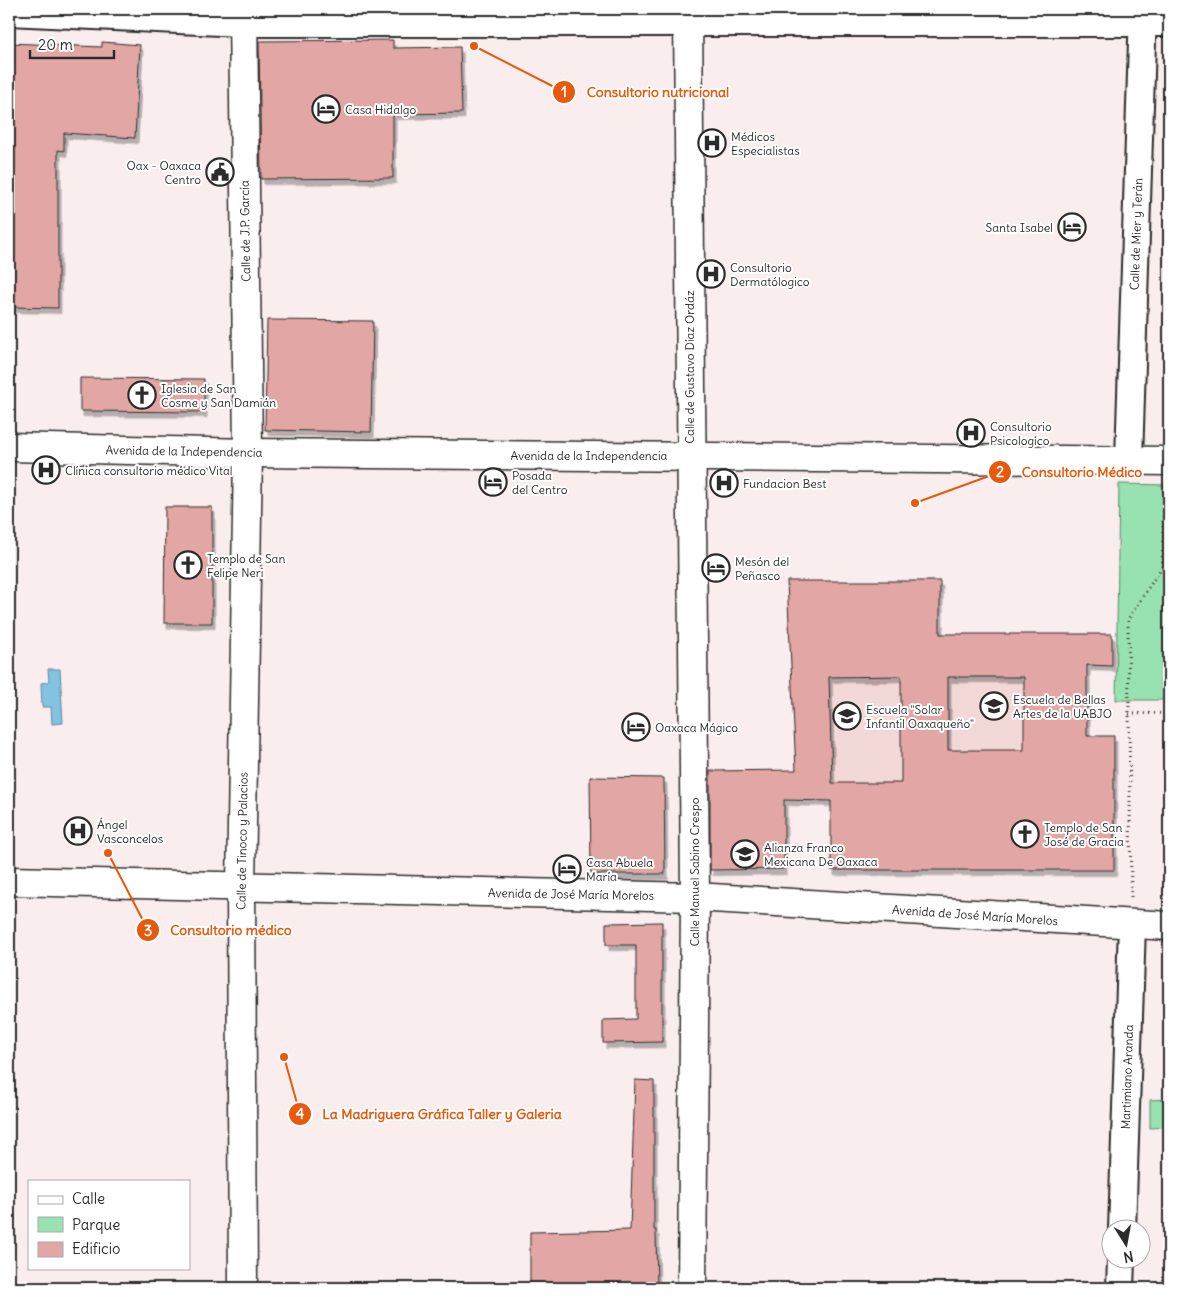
<svg xmlns="http://www.w3.org/2000/svg" width="1178" height="1297" font-family="Delius,sans-serif">
<style>
.built{fill:#f2d8d7}
.green{fill:#98e1b0;stroke:#62866e}
.water{fill:#82c2e2;stroke:#5f8699}
.building{fill:#e2a7a4;stroke:#2b2b2b;fill-rule:evenodd;filter:url(#shadow)}
.lines{fill:none;stroke-linecap:round;stroke-linejoin:round}
.street-casing{stroke:#2b2b2b;stroke-width:30}
.secondary-casing{stroke:#2b2b2b;stroke-width:31}
.path{stroke:#2b2b2b;stroke-width:3;stroke-dasharray:1 4;stroke-linecap:butt}
.street{stroke:#fff;stroke-width:26}
.secondary{stroke:#fff;stroke-width:28}
.labels{text-anchor:middle;dominant-baseline:central;stroke-width:4;stroke-linejoin:round;paint-order:stroke}
.poi-label{font-size:12px;fill:#2b2b2b;stroke:#fff;text-anchor:start}
.street-label{font-size:12px;fill:#2b2b2b;stroke:#fff}
.leader{fill:none;stroke:#e8590c;stroke-width:2}
.callout-dot{fill:#e8590c;stroke:#fff;stroke-width:2}
.mark-label{font-size:15px;text-anchor:middle;font-weight:bold;fill:#fff}
.callout-label{font-size:14px;text-anchor:middle;font-weight:bold;fill:#e8590c;stroke:#fff;stroke-width:4;stroke-linejoin:round;paint-order:stroke}
</style>
<defs>
<filter id="shadow"><feDropShadow dx="3" dy="5.5" stdDeviation="0" flood-color="#0004"/></filter>
</defs>
<rect width="100%" height="100%" fill="#f9eded"/>
<filter id="ink" filterUnits="userSpaceOnUse"><feTurbulence type="fractalNoise" baseFrequency=".02" numOctaves="2"/><feDisplacementMap in="SourceGraphic" scale="10" xChannelSelector="R" yChannelSelector="G"/><feConvolveMatrix kernelMatrix="1 2 1 2 8 2 1 2 1" color-interpolation-filters="sRGB"/></filter>
<g filter="url(#ink)">
<polygon class="built" points="787,581 940,581 940,634 1112,634 1112,666 1087,666 1087,736 1114,736 1114,799 936,869 831,870 831,801 798,800"/>
<g class="green">
<polygon points="1119,484 1169,485 1169,700 1116,700"/>
<polygon points="1169,1099 1169,1127 1150,1128 1150,1100"/>
</g>
<polygon class="water" points="48,669 60,669 63,723 52,724 51,707 42,707 41,683 49,682"/>
<g class="building">
<polygon points="393,40 393,48 460,47 462,113 393,114 393,178 261,179 259,41"/>
<polygon points="102,42 140,45 135,138 64,133 64,151 58,150 58,308 9,307 9,43 102,47"/>
<polygon points="267,320 373,321 371,432 265,430"/>
<polygon points="80,378 204,379 204,412 80,411"/>
<polygon points="165,507 212,507 212,623 164,623"/>
<path d="M787 581H940V634H1112V666L1087 665V736H1114V870H831V801L784 800V869L710 870V771L796 770ZM901 676V783H832L829 677ZM948 677H1024V750H948Z"/>
<polygon points="590,777 664,778 665,874 591,874"/>
<polygon points="662,922 662,1042 603,1043 603,1020 636,1019 636,945 606,945 606,923"/>
<polygon points="635,1080 654,1081 654,1230 656,1230 657,1288 530,1288 530,1232 630,1230"/>
</g>
<g class="lines">
<g class="street-casing">
<g id="street">
<polyline points="9,12 242,23 1169,23"/>
<polyline points="1129,460 1143,9"/>
<polyline points="1122,1230 1132,925"/>
<polyline points="1120,1288 1121,1260"/>
</g>
</g>
<g class="secondary-casing">
<g id="secondary">
<polyline points="688,9 695,897 692,1288"/>
<polyline points="9,447 248,453 1169,461"/>
<polyline points="9,881 695,897 1169,926"/>
<polyline points="243,1288 241,886 248,453 243,9"/>
</g>
</g>
<g class="path">
<polyline points="1163,519 1169,519"/>
<polyline points="1162,567 1169,571"/>
<polyline points="1129,714 1169,713"/>
<polyline points="1131,897 1128,619 1162,567 1164,489"/>
</g>
<use href="#street" class="street"/>
<use href="#secondary" class="secondary"/>
</g>
</g>
<defs>
<g id="hotel-ring" transform="scale(1.4375)"><circle r="9.5" fill="#fff" stroke="#2b2b2b" stroke-width="1.5"/><path d="M-6-4.5h1.5V1H6V5H4.5V3h-9V5H-6ZM-4 0a1.8 1.8 0 1 1 3.6 0ZM.5 0V-2.5h3Q6-2.5 6 0Z" fill="#2b2b2b"/></g>
<g id="hospital-ring" transform="scale(1.4375)"><circle r="9.5" fill="#fff" stroke="#2b2b2b" stroke-width="1.5"/><path d="M-5-5h3v3.5h4V-5h3V5h-3V1.5h-4V5h-3Z" fill="#2b2b2b"/></g>
<g id="civic-ring" transform="scale(1.4375)"><circle r="9.5" fill="#fff" stroke="#2b2b2b" stroke-width="1.5"/><path d="M-.6-6.5H3V-4.5H.6V-3L4-1V1h2V6H-6V1h2V-1L-.6-3ZM-1.2 2.5V6h2.4V2.5Z" fill="#2b2b2b"/></g>
<g id="church-ring" transform="scale(1.4375)"><circle r="9.5" fill="#fff" stroke="#2b2b2b" stroke-width="1.5"/><path d="M-1.2-6h2.4v3.5h3.3v2.4h-3.3V6h-2.4V-.1h-3.3v-2.4h3.3Z" fill="#2b2b2b"/></g>
<g id="university-ring" transform="scale(1.4375)"><circle r="9.5" fill="#fff" stroke="#2b2b2b" stroke-width="1.5"/><path d="M0-5L7-2L0 1L-7-2ZM-4 1L0 2.5L4 1V4Q0 6-4 4Z" fill="#2b2b2b"/></g>
<g id="school-ring" transform="scale(1.4375)"><circle r="9.5" fill="#fff" stroke="#2b2b2b" stroke-width="1.5"/><path d="M0-5L7-2L0 1L-7-2ZM-4 1L0 2.5L4 1V4Q0 6-4 4Z" fill="#2b2b2b"/></g>
</defs>
<g fill-rule="evenodd">
<use href="#hotel-ring" x="326" y="109"/>
<use href="#hospital-ring" x="712" y="143"/>
<use href="#civic-ring" x="220" y="172"/>
<use href="#hotel-ring" x="1072" y="227"/>
<use href="#hospital-ring" x="711" y="274"/>
<use href="#church-ring" x="142" y="395"/>
<use href="#hospital-ring" x="971" y="433"/>
<use href="#hospital-ring" x="46" y="470"/>
<use href="#hotel-ring" x="493" y="482"/>
<use href="#hospital-ring" x="724" y="483"/>
<use href="#church-ring" x="188" y="565"/>
<use href="#hotel-ring" x="716" y="568"/>
<use href="#university-ring" x="994" y="706"/>
<use href="#school-ring" x="847" y="716"/>
<use href="#hotel-ring" x="636" y="727"/>
<use href="#hospital-ring" x="78" y="831"/>
<use href="#church-ring" x="1025" y="834"/>
<use href="#school-ring" x="745" y="854"/>
<use href="#hotel-ring" x="567" y="869"/>
</g>
<g class="labels">
<g class="poi-label">
<text x="345" y="109">Casa Hidalgo</text>
<text x="731" y="136">Médicos<tspan x="731" dy="14">Especialistas</tspan></text>
<text x="201" y="165" text-anchor="end">Oax - Oaxaca<tspan x="201" dy="14">Centro</tspan></text>
<text x="1053" y="227" text-anchor="end">Santa Isabel</text>
<text x="730" y="267">Consultorio<tspan x="730" dy="14">Dermatólogico</tspan></text>
<text x="161" y="388">Iglesia de San<tspan x="161" dy="14">Cosme y San Damián</tspan></text>
<text x="990" y="426">Consultorio<tspan x="990" dy="14">Psicologíco</tspan></text>
<text x="65" y="470">Clínica consultorio médico Vital</text>
<text x="512" y="475">Posada<tspan x="512" dy="14">del Centro</tspan></text>
<text x="743" y="483">Fundacion Best</text>
<text x="207" y="558">Templo de San<tspan x="207" dy="14">Felipe Neri</tspan></text>
<text x="735" y="561">Mesón del<tspan x="735" dy="14">Peñasco</tspan></text>
<text x="1013" y="699">Escuela de Bellas<tspan x="1013" dy="14">Artes de la UABJO</tspan></text>
<text x="866" y="709">Escuela "Solar<tspan x="866" dy="14">Infantil Oaxaqueño"</tspan></text>
<text x="655" y="727">Oaxaca Mágico</text>
<text x="97" y="824">Ángel<tspan x="97" dy="14">Vasconcelos</tspan></text>
<text x="1044" y="827">Templo de San<tspan x="1044" dy="14">José de Gracia</tspan></text>
<text x="764" y="847">Alianza Franco<tspan x="764" dy="14">Mexicana De Oaxaca</tspan></text>
<text x="586" y="862">Casa Abuela<tspan x="586" dy="14">María</tspan></text>
</g>
<g class="street-label">
<text transform="translate(245 231) rotate(-91)">Calle de J.P. García</text>
<text transform="translate(1136 234) rotate(-88)">Calle de Mier y Terán</text>
<text transform="translate(689 367) rotate(-90)">Calle de Gustavo Díaz Ordáz</text>
<text transform="translate(184 451) rotate(1)">Avenida de la Independencia</text>
<text x="589" y="455">Avenida de la Independencia</text>
<text transform="translate(242 841) rotate(-89)">Calle de Tinoco y Palacios</text>
<text transform="translate(694 872) rotate(-90)">Calle Manuel Sabino Crespo</text>
<text transform="translate(571 894) rotate(1)">Avenida de José María Morelos</text>
<text transform="translate(975 915) rotate(4)">Avenida de José María Morelos</text>
<text transform="translate(1127 1077) rotate(-88)">Martimiano Aranda</text>
</g>
</g>
<path class="leader" d="M474 46L564 92M915 503L1000 472M108 853L148 930M284 1057L300 1114"/>
<g class="callout-dot">
<circle cx="474" cy="46" r="5"/>
<circle cx="915" cy="503" r="5"/>
<circle cx="108" cy="853" r="5"/>
<circle cx="284" cy="1057" r="5"/>
<circle cx="564" cy="92" r="12"/>
<circle cx="1000" cy="472" r="12"/>
<circle cx="148" cy="930" r="12"/>
<circle cx="300" cy="1114" r="12"/>
</g>
<g class="mark-label">
<text x="564" y="97">1</text>
<text x="1000" y="477">2</text>
<text x="148" y="936">3</text>
<text x="300" y="1119">4</text>
</g>
<g class="callout-label">
<text x="658" y="97">Consultorio nutricional</text>
<text x="1082" y="477">Consultorio Médico</text>
<text x="231" y="935">Consultorio médico</text>
<text x="442" y="1119">La Madriguera Gráfica Taller y Galeria</text>
</g>
<rect width="1178" height="1297" fill="none" stroke="#fff" stroke-width="30"/>
<rect x="15" y="15" width="1148" height="1267" fill="none" stroke="#2b2b2b" stroke-width="2" filter="url(#ink)"/>
<rect x="28" y="1180" width="162" height="90" fill="#ffffff" stroke="#aaaaaa"/>
<rect x="38" y="1196" width="25" height="8" fill="#ffffff" stroke="#aaaaaa"/>
<text x="72" y="1204" font-size="15" fill="#2b2b2b">Calle</text>
<rect x="38" y="1217" width="25" height="15" fill="#98e1b0" stroke="#aaaaaa"/>
<text x="72" y="1230" font-size="15" fill="#2b2b2b">Parque</text>
<rect x="38" y="1242" width="25" height="15" fill="#e2a7a4" stroke="#aaaaaa"/>
<text x="72" y="1254" font-size="15" fill="#2b2b2b">Edificio</text>
<g transform="translate(1126 1244) rotate(169)"><circle r="24" fill="#ffffff" stroke="#aaaaaa"/>
<path d="M0-4L9 19L0 12L-9 19Z" fill="#2b2b2b"/>
<text y="-8" font-size="14" font-weight="bold" text-anchor="middle" fill="#2b2b2b">N</text>
</g>
<path d="M30 50v8h84v-8" fill="none" stroke="#2b2b2b" stroke-width="2.5"/>
<text x="38" y="50" font-size="15" fill="#2b2b2b" stroke="#ffffff" stroke-width="4" paint-order="stroke">20 m</text>
</svg>
